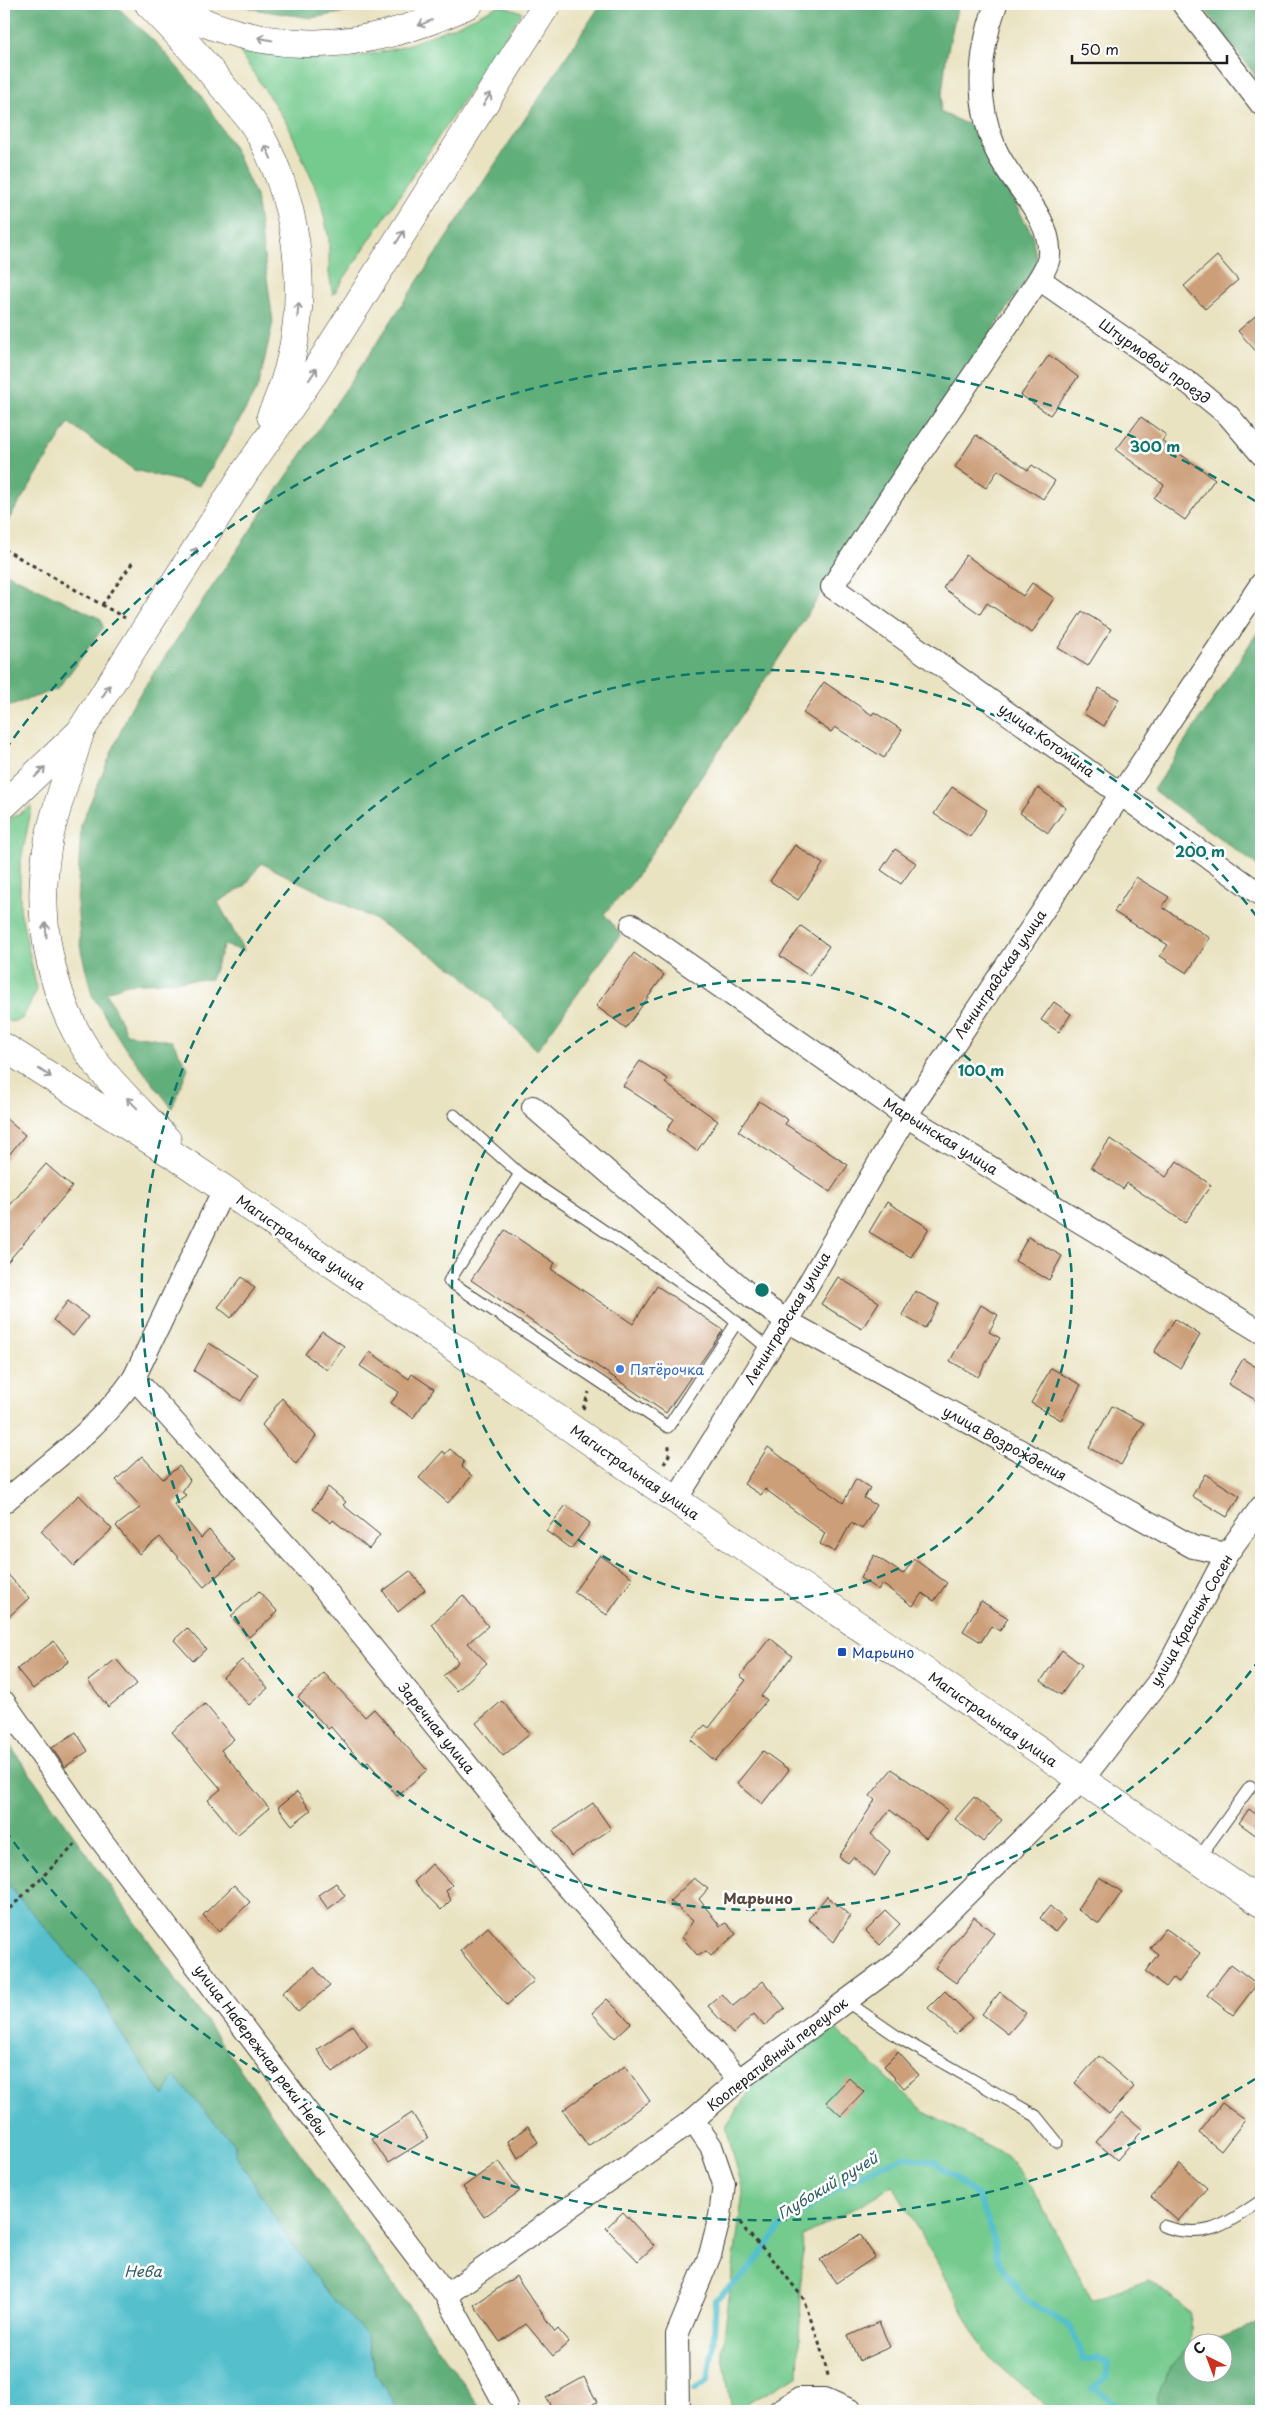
<svg xmlns="http://www.w3.org/2000/svg" width="1265" height="2415" font-family="'Playpen Sans',sans-serif">
<style>
.green{fill:#75ca8e;stroke:#487355}
.forest{fill:#60ae79;stroke:#3e654a}
.water{fill:#54c0cc;stroke:#386e74}
.lines{fill:none;stroke-linecap:round;stroke-linejoin:round}
.stream{stroke:#54c0cc;stroke-width:6}
.building{fill:#cc9f79}
.service-casing{stroke:#3b3a35;stroke-width:13}
.minor-casing{stroke:#3b3a35;stroke-width:24}
.primary-casing{stroke:#3b3a35;stroke-width:29}
.trunk-casing{stroke:#3b3a35;stroke-width:29}
.path{stroke:#3b3a35;stroke-width:3;stroke-dasharray:4 4;stroke-linecap:butt}
.service{stroke:#fff;stroke-width:11}
.minor{stroke:#fff;stroke-width:22}
.primary{stroke:#fff;stroke-width:28}
.trunk{stroke:#fff;stroke-width:28}
.oneway{stroke:#999}
.ring{fill:none;stroke:#0f766e;stroke-width:2.5;stroke-dasharray:9 6}
.shop-dot{fill:#3f7fe0;stroke:#fff;stroke-width:2}
.transit-dot{fill:#1a4fb4;stroke:#fff;stroke-width:2}
.labels{text-anchor:middle;dominant-baseline:central;stroke-width:5;stroke-linejoin:round;paint-order:stroke}
.street-label{font-size:14px;fill:#1c1c1c;stroke:#fff}
.shop-label{font-size:14px;fill:#366cbe;stroke:#fff;text-anchor:start}
.transit-label{font-size:14px;fill:#164399;stroke:#fff;text-anchor:start}
.neighbourhood-label{font-size:15px;font-weight:bold;fill:#5a4a3d;stroke:#fff}
.water-label{font-size:15px;font-style:italic;fill:#325e62;stroke:#fff}
.centre{fill:#0f766e;stroke:#fff;stroke-width:2.5}
.ring-label{font-size:15px;text-anchor:middle;font-weight:bold;fill:#0f766e;stroke:#fff;stroke-width:5;stroke-linejoin:round;paint-order:stroke}
</style>
<rect width="100%" height="100%" fill="#fff"/>
<filter id="ink" filterUnits="userSpaceOnUse"><feTurbulence type="fractalNoise" baseFrequency=".02" numOctaves="2"/><feDisplacementMap in="SourceGraphic" scale="10" xChannelSelector="R" yChannelSelector="G"/><feConvolveMatrix kernelMatrix="1 2 1 2 8 2 1 2 1" color-interpolation-filters="sRGB"/></filter>
<filter id="wash" filterUnits="userSpaceOnUse"><feTurbulence type="fractalNoise" baseFrequency=".0096" numOctaves="4" result="noise"/><feDisplacementMap in="SourceGraphic" scale="20" xChannelSelector="R" yChannelSelector="G"/><feGaussianBlur stdDeviation="1.12" result="paint"/><feColorMatrix in="noise" values="0 0 0 0 0 0 0 0 0 0 0 0 0 0 0 0 0 1.4 0 .05"/><feComposite in="paint" operator="in"/></filter>
<g filter="url(#wash)">
<rect width="100%" height="100%" fill="#eae3c2"/>
<g class="green">
<polygon points="500,5 522,12 333,295 329,273 329,239 320,198 288,125 235,45 305,58 342,60 399,48 456,26"/>
<polygon points="32,806 20,865 20,909 37,990 22,1019 10,1022 4,1018 4,823"/>
<polygon points="831,2025 924,2112 1007,2156 1031,2186 1091,2299 1150,2280 1191,2312 1186,2411 1051,2411 984,2352 936,2260 893,2186 803,2237 798,2376 732,2411 722,2351 743,2192 726,2127 754,2084"/>
</g>
<g class="forest">
<polygon points="4,4 114,4 160,47 200,94 234,148 256,196 273,322 259,385 231,436 200,486 134,470 69,423 4,527"/>
<polygon points="239,4 396,4 311,18 258,10"/>
<polygon points="601,4 958,4 946,59 940,112 971,126 1032,234 1037,263 632,883 604,914 621,934 537,1050 459,972 372,918 261,863 245,886 218,902 244,951 224,945 211,979 127,984 106,992 127,1034 172,1041 188,1068 172,1108 123,1045 92,995 81,950 77,904 81,824 131,707 370,353"/>
<polygon points="1201,4 1261,4 1261,83"/>
<polygon points="4,572 101,619 103,628 58,689 6,707 4,707"/>
<polygon points="1261,627 1261,868 1153,790"/>
<polygon points="4,1737 483,2411 399,2411 375,2373 366,2334 325,2291 284,2232 236,2155 234,2144 174,2077 165,2098 120,2032 97,1988 4,1880"/>
<polygon points="1261,2322 1261,2411 1161,2411 1157,2398 1172,2364 1189,2348 1192,2347 1192,2372 1222,2372 1222,2342 1208,2342"/>
</g>
<polygon class="water" points="4,1880 97,1988 120,2032 164,2097 174,2076 234,2144 236,2155 284,2232 325,2291 366,2334 375,2373 399,2411 4,2411"/>
<g class="lines">
<polyline class="stream" points="694,2390 708,2380 713,2347 716,2299 747,2272 783,2224 832,2192 869,2171 903,2157 935,2162 977,2195 991,2228 998,2261 1026,2300 1071,2327 1083,2360 1097,2358 1108,2363 1106,2377 1093,2388 1126,2411"/>
</g>
<g id="blocks">
<g class="building">
<polygon points="1217,256 1238,280 1205,309 1184,286"/>
<polygon points="1261,311 1261,357 1238,331"/>
<polygon points="1049,355 1078,377 1050,415 1021,395"/>
<polygon points="1141,417 1166,435 1162,441 1215,479 1185,520 1154,498 1164,485 1116,450"/>
<polygon points="976,435 1028,470 1032,465 1055,481 1043,499 998,470 986,488 955,467"/>
<polygon points="966,555 1023,596 1032,583 1054,598 1032,633 987,603 980,614 943,588"/>
<polygon points="1082,611 1111,629 1088,666 1058,648"/>
<polygon points="824,682 872,715 874,712 902,730 884,758 835,727 831,732 803,713"/>
<polygon points="1099,688 1119,699 1104,726 1084,714"/>
<polygon points="952,787 987,810 970,837 934,814"/>
<polygon points="1038,788 1066,808 1048,833 1020,813"/>
<polygon points="795,845 823,864 798,900 770,881"/>
<polygon points="895,849 916,863 901,884 881,870"/>
<polygon points="1136,877 1169,897 1162,907 1210,938 1187,973 1160,956 1168,945 1114,912"/>
<polygon points="801,926 829,946 809,976 780,956"/>
<polygon points="634,953 664,975 626,1028 596,1006"/>
<polygon points="1054,1002 1071,1014 1059,1032 1041,1020"/>
<polygon points="640,1061 668,1079 665,1083 718,1121 697,1151 667,1130 674,1119 623,1086"/>
<polygon points="759,1101 788,1120 785,1124 848,1165 830,1192 738,1131"/>
<polygon points="4,1117 25,1135 4,1161"/>
<polygon points="1110,1139 1166,1177 1177,1161 1211,1185 1185,1223 1127,1183 1123,1189 1091,1167"/>
<polygon points="46,1164 72,1187 4,1266 4,1212"/>
<polygon points="887,1202 929,1228 911,1257 869,1232"/>
<polygon points="505,1230 555,1263 551,1269 633,1324 657,1286 723,1330 666,1413 471,1280"/>
<polygon points="1028,1237 1062,1256 1049,1280 1015,1261"/>
<polygon points="242,1277 255,1288 231,1318 218,1307"/>
<polygon points="838,1277 879,1302 862,1329 821,1304"/>
<polygon points="915,1291 939,1304 925,1328 902,1315"/>
<polygon points="68,1301 88,1317 73,1336 53,1320"/>
<polygon points="981,1305 998,1315 989,1332 1000,1338 978,1377 950,1361"/>
<polygon points="1175,1319 1200,1335 1180,1368 1154,1352"/>
<polygon points="322,1331 344,1346 327,1370 305,1354"/>
<polygon points="209,1343 258,1374 241,1401 194,1371"/>
<polygon points="370,1352 409,1379 412,1374 434,1389 413,1418 391,1403 399,1392 360,1366"/>
<polygon points="1243,1359 1261,1370 1261,1403 1228,1384"/>
<polygon points="1051,1368 1081,1385 1061,1420 1031,1403"/>
<polygon points="282,1398 316,1436 296,1464 262,1425"/>
<polygon points="1112,1406 1144,1423 1121,1465 1089,1448"/>
<polygon points="768,1447 843,1503 856,1479 870,1488 864,1498 876,1505 862,1529 851,1523 835,1552 820,1544 825,1533 765,1489 761,1495 744,1484"/>
<polygon points="450,1449 464,1461 462,1467 472,1476 448,1503 419,1478 443,1451 445,1454"/>
<polygon points="142,1456 163,1479 179,1466 190,1480 182,1492 186,1495 174,1504 201,1538 209,1530 235,1560 204,1587 160,1537 139,1554 116,1526 141,1507 116,1480"/>
<polygon points="1205,1474 1240,1496 1227,1517 1192,1496"/>
<polygon points="328,1487 346,1502 343,1505 380,1535 369,1549 333,1520 331,1523 313,1509"/>
<polygon points="79,1495 112,1529 74,1566 41,1531"/>
<polygon points="566,1505 590,1523 571,1549 546,1531"/>
<polygon points="600,1555 633,1578 607,1615 574,1592"/>
<polygon points="874,1555 903,1574 914,1559 947,1583 934,1601 922,1593 913,1606 882,1584 878,1590 860,1578"/>
<polygon points="4,1570 29,1598 4,1621"/>
<polygon points="410,1571 425,1590 398,1612 383,1591"/>
<polygon points="259,1591 278,1612 249,1637 231,1616"/>
<polygon points="463,1595 488,1626 468,1643 487,1663 457,1691 443,1676 458,1662 432,1624"/>
<polygon points="981,1601 1008,1618 1000,1631 991,1626 981,1642 963,1631"/>
<polygon points="187,1628 206,1649 193,1661 174,1640"/>
<polygon points="770,1638 792,1656 761,1696 767,1700 715,1761 691,1740 705,1725 709,1728 746,1680 740,1676"/>
<polygon points="54,1641 69,1661 33,1689 17,1669"/>
<polygon points="1062,1650 1082,1665 1061,1695 1041,1681"/>
<polygon points="116,1659 137,1684 108,1707 88,1681"/>
<polygon points="242,1660 268,1688 249,1705 223,1677"/>
<polygon points="324,1673 365,1717 374,1709 427,1770 397,1796 368,1762 364,1765 331,1727 328,1729 298,1697"/>
<polygon points="502,1701 530,1734 503,1756 476,1723"/>
<polygon points="205,1704 234,1739 221,1750 269,1808 237,1835 208,1800 221,1789 172,1732"/>
<polygon points="76,1732 88,1751 65,1767 52,1748"/>
<polygon points="763,1751 789,1770 762,1804 737,1783"/>
<polygon points="892,1769 948,1810 926,1838 890,1810 871,1834 890,1851 875,1876 853,1857 848,1863 839,1857 875,1800 870,1796"/>
<polygon points="297,1792 311,1810 292,1825 278,1807"/>
<polygon points="974,1797 1002,1820 983,1842 955,1819"/>
<polygon points="593,1803 611,1829 571,1856 553,1831"/>
<polygon points="1249,1809 1261,1818 1261,1839 1239,1823"/>
<polygon points="432,1864 452,1885 446,1891 451,1900 441,1910 414,1882"/>
<polygon points="1099,1877 1122,1892 1099,1924 1077,1909"/>
<polygon points="694,1878 708,1889 699,1899 720,1926 726,1923 736,1934 711,1956 706,1951 698,1956 682,1937 693,1921 670,1901"/>
<polygon points="336,1883 345,1896 328,1909 318,1895"/>
<polygon points="234,1885 250,1902 219,1932 203,1915"/>
<polygon points="827,1896 850,1916 834,1942 808,1919"/>
<polygon points="1050,1906 1065,1920 1055,1932 1040,1918"/>
<polygon points="886,1911 900,1924 880,1945 866,1931"/>
<polygon points="974,1917 994,1933 956,1983 935,1968"/>
<polygon points="488,1927 534,1981 507,2005 460,1951"/>
<polygon points="1165,1928 1200,1953 1179,1982 1173,1978 1166,1987 1145,1972 1158,1954 1150,1948"/>
<polygon points="1231,1964 1257,1984 1233,2015 1207,1995"/>
<polygon points="314,1967 330,1986 298,2012 282,1993"/>
<polygon points="763,1981 785,2008 764,2026 754,2014 733,2034 708,2006 722,1994 733,2006"/>
<polygon points="945,1991 972,2018 956,2035 928,2008"/>
<polygon points="1000,1992 1026,2013 1008,2034 982,2014"/>
<polygon points="607,1999 631,2023 615,2038 592,2013"/>
<polygon points="352,2025 368,2047 333,2072 317,2050"/>
<polygon points="898,2052 919,2075 904,2088 884,2066"/>
<polygon points="1099,2056 1134,2087 1109,2114 1075,2083"/>
<polygon points="625,2066 650,2101 588,2146 563,2110"/>
<polygon points="849,2078 864,2092 841,2116 826,2102"/>
<polygon points="1222,2103 1245,2120 1221,2151 1199,2133"/>
<polygon points="1122,2112 1143,2130 1117,2160 1096,2142"/>
<polygon points="412,2113 428,2138 388,2163 372,2139"/>
<polygon points="528,2126 538,2142 518,2158 508,2141"/>
<polygon points="499,2161 520,2191 484,2217 463,2187"/>
<polygon points="1180,2164 1207,2188 1178,2221 1151,2197"/>
<polygon points="623,2212 654,2246 638,2261 606,2228"/>
<polygon points="860,2234 875,2257 836,2283 820,2260"/>
<polygon points="516,2276 555,2332 558,2329 569,2342 553,2356 526,2324 500,2342 474,2305"/>
<polygon points="879,2322 890,2347 859,2361 848,2336"/>
<polygon points="584,2377 597,2402 579,2411 554,2411 546,2398"/>
</g>
</g>
</g>
<g filter="url(#ink)">
<use href="#blocks" fill-opacity="0" stroke="#3b3a35" stroke-width="1"/>
<g class="lines">
<g class="service-casing">
<g id="service">
<polyline points="454,1115 520,1174 724,1312 769,1349"/>
<polyline points="520,1174 449,1281 668,1427 737,1322"/>
<polyline points="1198,1859 1250,1787"/>
<polyline points="846,2001 898,2037 1036,2116 1057,2142"/>
<path d="M1163 2226C1207 2241 1225 2224 1261 2201"/>
</g>
</g>
<g class="minor-casing">
<g id="minor">
<path d="M996 4C979 51 975 101 995 148 1009 182 1052 216 1049 255 1049 263 1043 272 1039 279L895 490 832 587 1261 895"/>
<polyline points="1183,4 1261,104"/>
<polyline points="1039,279 1190,384 1228,415 1261,454"/>
<polyline points="632,925 906,1116 1261,1332"/>
<polyline points="533,1107 753,1298 787,1321 1193,1547 1227,1554"/>
<polyline points="134,1378 318,1581 550,1867 739,2080"/>
<polyline points="676,1500 787,1321 906,1116 1261,584"/>
<path d="M4 1502C50 1463 100 1427 134 1378L224 1189"/>
<polyline points="4,1702 92,1828 446,2295 506,2406"/>
<polyline points="446,2295 693,2120 739,2080 895,1965 1082,1780 1163,1676 1227,1554 1261,1507"/>
<polyline points="678,2411 677,2335 710,2255 720,2216 724,2184 711,2146 693,2120"/>
<polyline points="779,2411 799,2399 825,2399 852,2411"/>
</g>
</g>
<g class="primary-casing">
<g id="primary">
<path d="M149 4C176 31 201 59 225 89 236 102 249 116 258 131 306 217 313 326 271 416"/>
<path d="M79 736C69 770 57 804 49 838 34 913 49 1000 95 1062 117 1090 143 1114 167 1140"/>
<polyline points="4,805 80,732 245,472 314,373 547,4"/>
<polyline points="4,1047 189,1165 1261,1903"/>
</g>
</g>
<g class="trunk-casing">
<path id="trunk" d="M165 4C266 60 367 53 469 4"/>
</g>
<g class="path">
<polyline points="4,549 125,618"/>
<polyline points="102,605 133,562"/>
<polyline points="583,1409 589,1392"/>
<polyline points="664,1464 669,1455 669,1442"/>
<polyline points="4,1914 78,1842"/>
<polyline points="741,2222 746,2231 771,2257 803,2298 819,2342 829,2379"/>
</g>
<use href="#service" class="service"/>
<use href="#minor" class="minor"/>
<use href="#primary" class="primary"/>
<use href="#trunk" class="trunk"/>
</g>
<defs><path id="oneway-shaft" d="M-6 0H5M1.5-3L5.5 0L1.5 3" fill="none" stroke-width="1.6" stroke-linecap="round" stroke-linejoin="round" transform="scale(1.25)"/></defs>
<g class="oneway">
<use href="#oneway-shaft" transform="translate(425 23) rotate(158)"/>
<use href="#oneway-shaft" transform="translate(265 39) rotate(-168)"/>
<use href="#oneway-shaft" transform="translate(487 99) rotate(-58)"/>
<use href="#oneway-shaft" transform="translate(268 152) rotate(-115)"/>
<use href="#oneway-shaft" transform="translate(400 237) rotate(-58)"/>
<use href="#oneway-shaft" transform="translate(298 310) rotate(-85)"/>
<use href="#oneway-shaft" transform="translate(313 374) rotate(-56)"/>
<use href="#oneway-shaft" transform="translate(193 554) rotate(-57)"/>
<use href="#oneway-shaft" transform="translate(106 691) rotate(-58)"/>
<use href="#oneway-shaft" transform="translate(40 772) rotate(-45)"/>
<use href="#oneway-shaft" transform="translate(46 930) rotate(-94)"/>
<use href="#oneway-shaft" transform="translate(45 1073) rotate(33)"/>
<use href="#oneway-shaft" transform="translate(132 1103) rotate(-134)"/>
</g>
</g>
<g class="ring">
<circle cx="762" cy="1290" r="310"/>
<path d="M1260 1659A620 620 0 1 1 1260 921"/>
<path d="M1255 2079A930 930 0 0 1 5 1830M5 750A930 930 0 0 1 1255 501"/>
</g>
<circle class="shop-dot" cx="620" cy="1369" r="5"/>
<rect class="transit-dot" x="837" y="1647" width="10" height="10" rx="2.5"/>
<g class="labels">
<g class="street-label">
<text transform="translate(1155 361) rotate(36)">Штурмовой проезд</text>
<text transform="translate(1047 740) rotate(36)">улица Котомина</text>
<text transform="translate(1000 974) rotate(-56)">Ленинградская улица</text>
<text transform="translate(941 1136) rotate(32)">Марьинская улица</text>
<text transform="translate(301 1242) rotate(35)">Магистральная улица</text>
<text transform="translate(787 1318) rotate(-59)">Ленинградская улица</text>
<text transform="translate(1005 1443) rotate(29)">улица Возрождения</text>
<text transform="translate(635 1472) rotate(35)">Магистральная улица</text>
<text transform="translate(1191 1620) rotate(-60)">улица Красных Сосен</text>
<text transform="translate(993 1719) rotate(35)">Магистральная улица</text>
<text transform="translate(437 1728) rotate(51)">Заречная улица</text>
<text transform="translate(261 2050) rotate(53)">улица Набережная реки Невы</text>
<text transform="translate(777 2054) rotate(-38)">Кооперативный переулок</text>
</g>
<g class="shop-label">
<text x="630" y="1369">Пятёрочка</text>
</g>
<g class="transit-label">
<text x="852" y="1652">Марьино</text>
</g>
<g class="neighbourhood-label">
<text x="758" y="1897">Марьино</text>
</g>
<g class="water-label">
<text transform="translate(827 2185) rotate(-31)">Глубокий ручей</text>
<text x="143" y="2270">Нева</text>
</g>
</g>
<circle cx="762" cy="1290" r="8" class="centre"/>
<g class="ring-label">
<text x="1155" y="452">300 m</text>
<text x="1200" y="857">200 m</text>
<text x="981" y="1076">100 m</text>
</g>
<rect width="1265" height="2415" fill="none" stroke="#fff" stroke-width="20"/>
<g transform="translate(1208 2358) rotate(318)"><circle r="24" fill="#ffffff" stroke="#a4a4a4"/>
<path d="M0-4L9 19L0 12L-9 19Z" fill="#c8321e"/>
<text y="-8" font-size="14" font-weight="bold" text-anchor="middle" fill="#1c1c1c">С</text>
</g>
<path d="M1072 55v8h155v-8" fill="none" stroke="#1c1c1c" stroke-width="2.5"/>
<text x="1080" y="55" font-size="15" fill="#1c1c1c" stroke="#ffffff" stroke-width="4" paint-order="stroke">50 m</text>
</svg>
